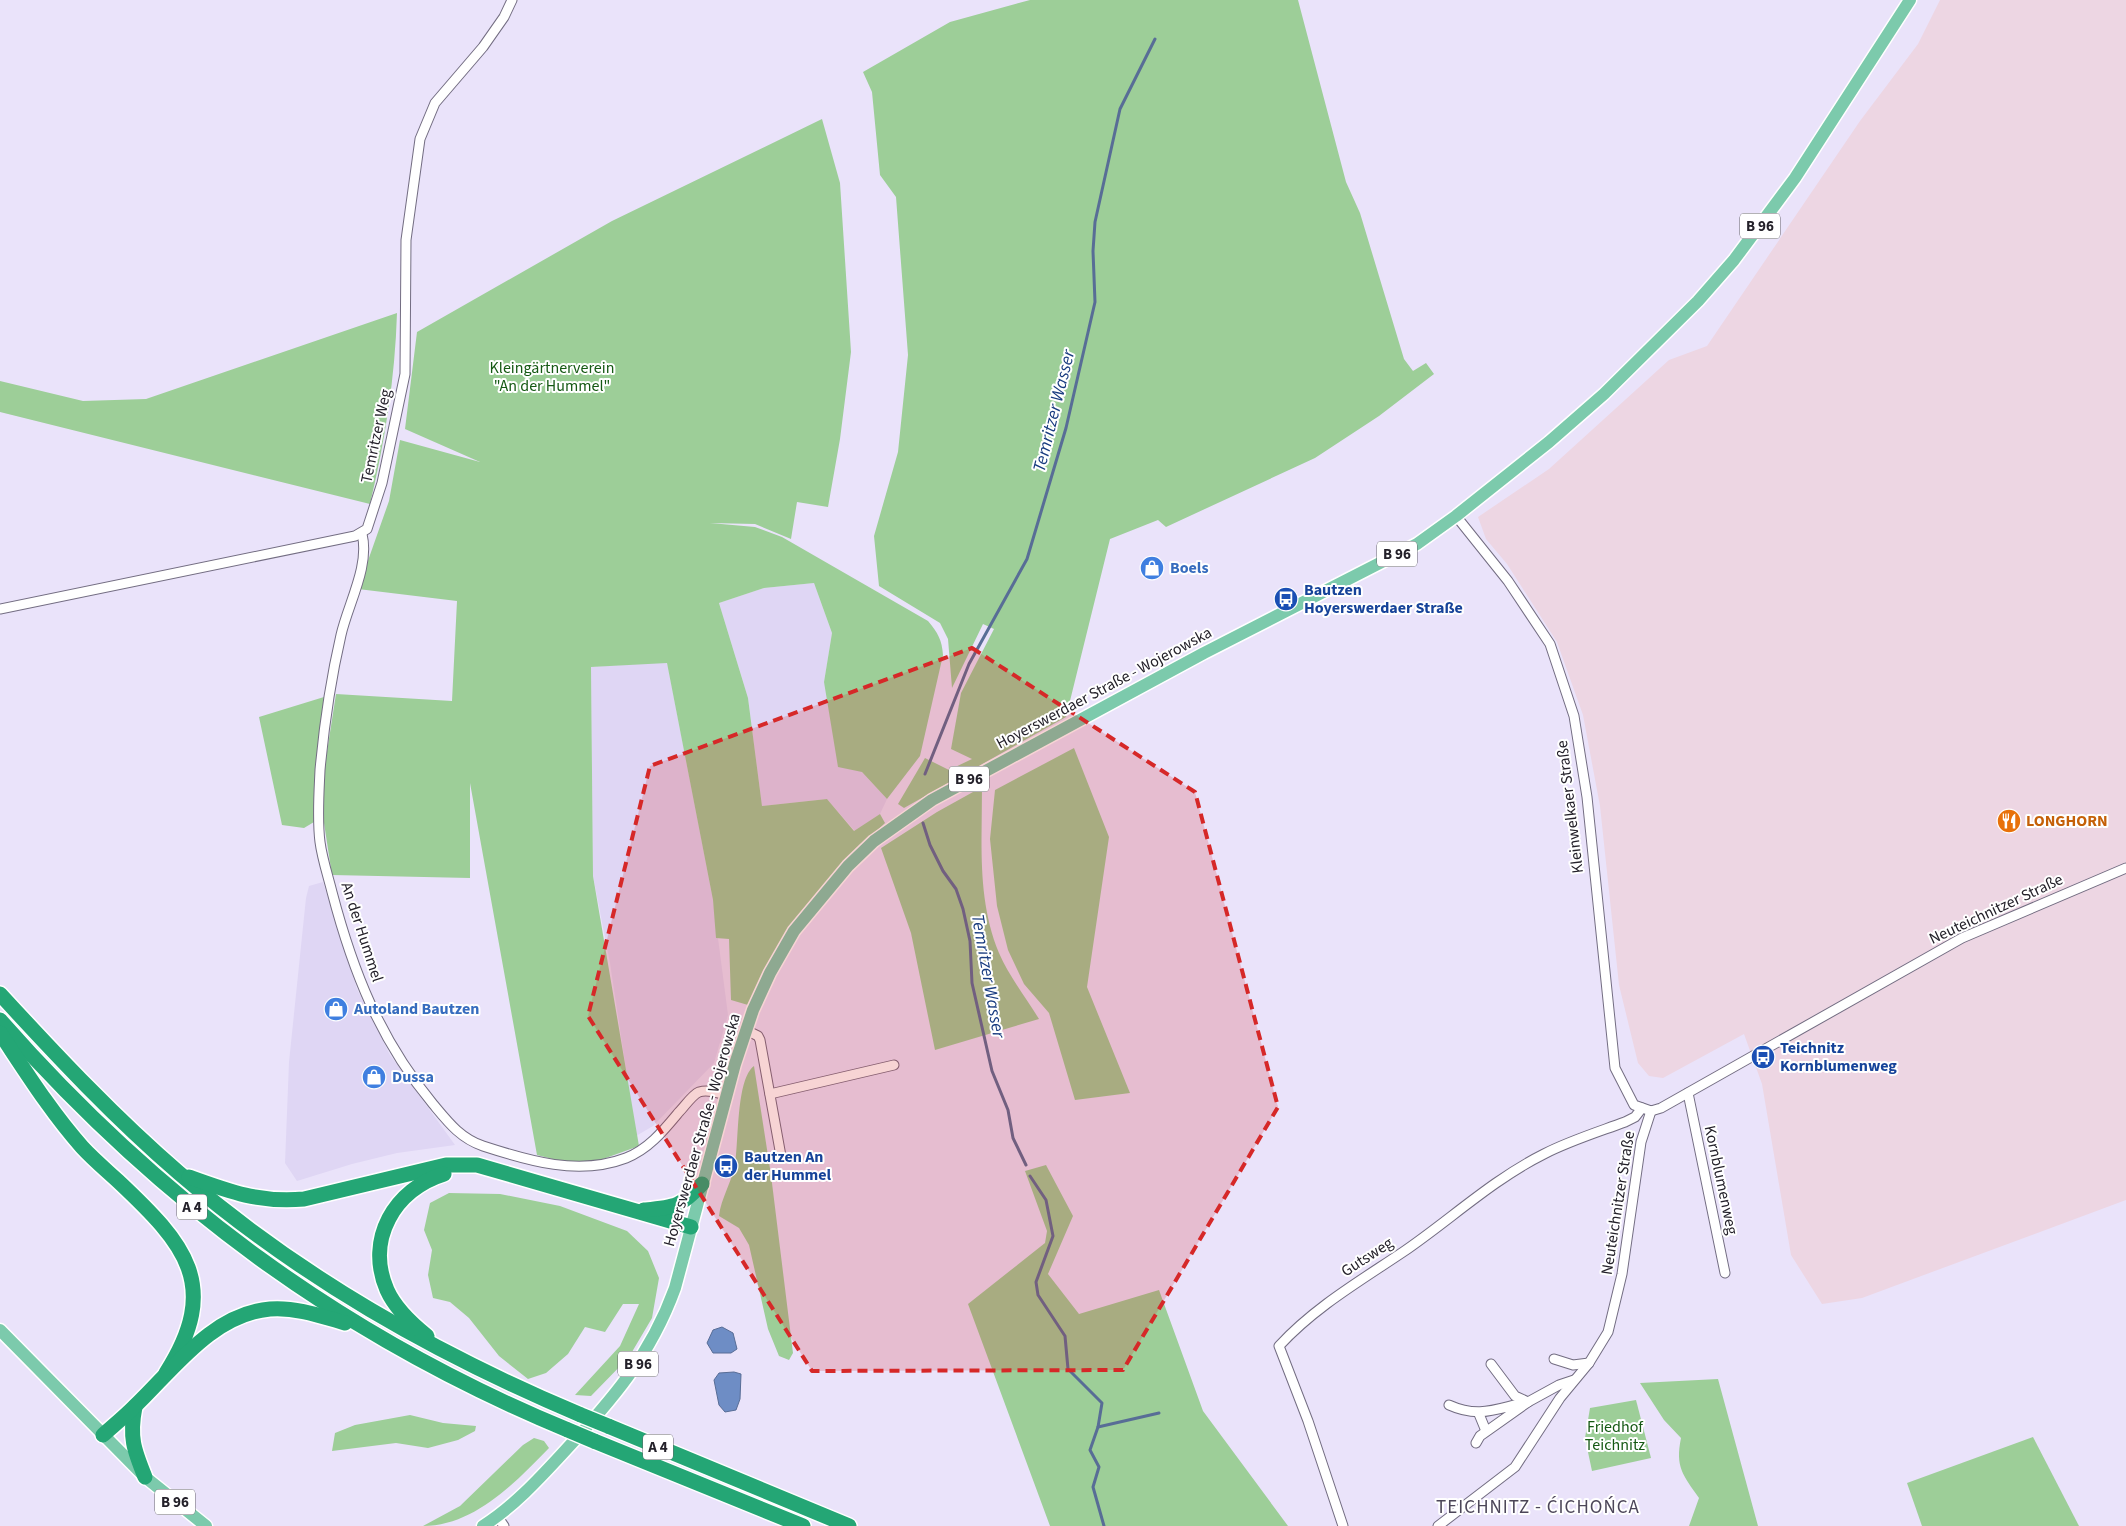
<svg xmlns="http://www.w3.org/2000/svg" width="2126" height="1526" font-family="'Source Sans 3',sans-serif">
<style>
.built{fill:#dfd6f4}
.industrial{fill:#edd6e3}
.green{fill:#9dce98}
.water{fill:#6e8dc5;stroke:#586d96}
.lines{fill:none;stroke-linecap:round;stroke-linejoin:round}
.stream{stroke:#586d96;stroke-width:3}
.minor-casing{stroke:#736d82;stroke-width:11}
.primary-casing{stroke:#fff;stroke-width:15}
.motorway-casing{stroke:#fff;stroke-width:18}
.minor{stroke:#fff;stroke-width:9}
.primary{stroke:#7ccaac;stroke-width:12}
.motorway{stroke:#24a675;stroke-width:15}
.motorway-bridge-casing{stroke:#fff;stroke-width:18;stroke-linecap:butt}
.motorway-bridge{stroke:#24a675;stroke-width:15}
.marked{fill:#d62828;fill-opacity:0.2;stroke:#d62828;stroke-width:4;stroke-dasharray:10 6;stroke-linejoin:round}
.labels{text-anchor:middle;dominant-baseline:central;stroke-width:4;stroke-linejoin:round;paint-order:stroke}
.shield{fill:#fff;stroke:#66646a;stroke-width:1}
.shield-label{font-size:15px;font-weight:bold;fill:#24212a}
.park-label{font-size:16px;fill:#155913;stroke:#fff}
.street-label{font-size:16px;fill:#24212a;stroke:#fff}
.shop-label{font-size:16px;font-weight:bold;fill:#366cbe;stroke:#fff;text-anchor:start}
.transit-label{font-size:16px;font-weight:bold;fill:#164399;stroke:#fff;text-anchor:start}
.food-label{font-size:16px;font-weight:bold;fill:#c56008;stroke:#fff;text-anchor:start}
.water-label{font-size:18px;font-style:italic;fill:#183b7f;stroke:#fff}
.quarter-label{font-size:19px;letter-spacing:1px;fill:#4c4659;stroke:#fff}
</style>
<rect width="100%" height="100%" fill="#eae3fa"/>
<g class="built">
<polygon points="814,583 832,633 824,682 862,772 887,799 880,814 855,831 827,799 762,806 748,698 719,603 764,588"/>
<polygon points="667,662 713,900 728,1015 714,1063 653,1126 636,1136 610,963 593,876 591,667"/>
<polygon points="323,882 357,989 390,1055 455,1145 397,1153 352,1164 297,1181 285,1163 289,1062 306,898 309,886"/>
</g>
<polygon class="industrial" points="1940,0 2126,0 2126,1200 1862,1298 1822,1304 1791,1255 1762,1084 1744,1034 1663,1078 1649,1076 1638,1063 1619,985 1600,806 1583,715 1557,642 1507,564 1486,539 1478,517 1549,469 1669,360 1707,346 1860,121 1918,44"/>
<g class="green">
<polygon points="1030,0 1298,0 1346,182 1360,213 1404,359 1413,371 1426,363 1434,374 1379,416 1315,458 1166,527 1158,520 1110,539 1066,717 904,808 898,804 925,758 949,770 972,759 951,749 961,693 994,629 983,624 952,688 948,639 940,623 879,586 874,536 898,452 908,355 896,197 880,175 872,92 863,72 950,22"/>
<path d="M822 119 840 183 851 352 840 439 828 507 797 502 791 539 755 524 710 523 755 527 782 537 928 621C938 633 942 640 943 655L920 756 887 799 862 772 838 767 824 682 832 633 814 583 764 588 719 603 748 698 762 806 827 799 854 831 880 814 885 823 840 866 786 933 748 1005 731 1000 729 939 716 938 713 900 667 663 591 667 593 876 639 1146 592 1163 572 1164 537 1155 470 783V878L332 875 324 823V771L336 694 452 701 457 601 358 589 389 501 400 440 480 462 405 429 417 332 612 221Z"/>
<path d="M397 313C395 378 385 441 370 504L0 412V381L83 401 146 399Z"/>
<polygon points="324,697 315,770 314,822 304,828 282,825 259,717"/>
<polygon points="1074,748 1109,837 1087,987 1130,1093 1075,1100 1049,1013 1024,984 1008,950 997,906 990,839 995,790"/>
<path d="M982 787C982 844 977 900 999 953 1009 976 1026 998 1039 1019L935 1050 911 933 881 848 937 812Z"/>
<path d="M754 1066 771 1175 793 1353 789 1360 779 1356 768 1329 749 1245 739 1228 719 1216C721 1198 732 1182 735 1164 739 1142 736 1079 754 1066Z"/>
<polygon points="1046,1165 1073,1216 1048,1274 1079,1314 1159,1290 1203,1411 1288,1526 1050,1526 968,1304 1045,1243 1047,1231 1025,1171"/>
<polygon points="449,1193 500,1194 560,1206 627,1231 648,1251 659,1278 652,1318 629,1357 591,1396 575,1395 620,1346 639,1304 623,1304 605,1332 585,1327 568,1354 546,1373 528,1379 499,1356 469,1318 450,1302 433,1298 428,1275 432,1250 424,1230 430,1203"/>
<path d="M1718 1379 1758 1526H1689L1699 1498C1683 1475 1675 1467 1681 1438L1664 1420 1640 1383Z"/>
<polygon points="1636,1400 1651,1458 1592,1471 1585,1438 1590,1408"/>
<polygon points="410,1415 443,1423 476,1426 475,1431 458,1440 428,1448 396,1443 332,1451 335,1433 355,1425"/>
<polygon points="2033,1437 2079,1526 1922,1526 1907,1483"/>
<path d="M534 1438 544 1441 549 1448C516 1482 474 1526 423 1526L460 1506 523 1445Z"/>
</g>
<g class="water">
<polygon points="722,1327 733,1333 737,1349 731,1353 713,1353 707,1343 713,1330"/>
<polygon points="734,1372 741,1374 740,1399 736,1410 725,1412 719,1405 714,1380 719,1373"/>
</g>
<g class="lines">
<g class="stream">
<polyline points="925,774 969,664 1027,559 1066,428 1095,302 1093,251 1095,222 1120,109 1155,39"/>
<polyline points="923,823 930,845 943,871 956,889 963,909 970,941 972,983 992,1071 1008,1110 1013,1138 1026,1165"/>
<polyline points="1030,1176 1046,1200 1053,1236 1036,1282 1038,1295 1065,1336 1068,1369 1102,1403 1098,1427 1090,1450 1099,1467 1093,1487 1104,1526"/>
<polyline points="1098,1427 1159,1413"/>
</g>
<g class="minor-casing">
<g id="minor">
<polyline points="1456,516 1508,581 1550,644 1574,716 1587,797 1615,1068 1634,1105 1651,1111"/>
<path d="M362 534C370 566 348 604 341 635 331 678 324 726 320 770 319 793 317 819 320 842 322 858 328 876 332 892 353 972 380 1040 433 1104 448 1122 460 1138 483 1146 529 1161 579 1176 626 1158 649 1149 664 1130 679 1112 685 1106 692 1095 699 1092 709 1089 717 1093 726 1095"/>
<polyline points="0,609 355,536 367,529 382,483 405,374 406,240 420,139 435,103 483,47 504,17 512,0"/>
<polyline points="746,1030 758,1036 760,1040 781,1156"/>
<polyline points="1688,1093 1725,1273"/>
<polyline points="770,1094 894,1065"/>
<polyline points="1651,1111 1661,1108 1962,938 2126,868"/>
<polyline points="1554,1359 1573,1365 1589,1363"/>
<polyline points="1491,1364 1515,1396 1528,1402 1559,1385 1574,1380"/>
<path d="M1449 1405C1480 1419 1497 1408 1528 1402L1480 1436 1476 1443"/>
<polyline points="1479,1414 1486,1431"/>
<polyline points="497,1516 504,1526"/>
<path d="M1343 1526 1308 1421 1279 1346C1315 1307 1360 1281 1403 1252 1450 1220 1492 1180 1544 1154 1569 1141 1598 1132 1625 1122L1635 1117 1642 1108"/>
<polyline points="1438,1526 1515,1467 1560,1398 1589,1363 1608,1332 1622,1274 1641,1142 1651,1111"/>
</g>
</g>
<g class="primary-casing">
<g id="primary">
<polyline points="0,1330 145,1477 206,1526"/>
<path d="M483 1526C513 1507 538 1480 562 1454 611 1401 650 1357 675 1288L735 1064 753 1010 770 973 794 931 848 866 874 841 932 800 1204 653 1417 544 1456 516 1549 442 1604 394 1698 301 1734 260 1795 178 1910 0"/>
</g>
</g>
<g class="motorway-casing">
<g id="motorway">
<path d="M0 994C57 1056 115 1118 179 1173 300 1277 434 1353 581 1415"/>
<path d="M0 1020C160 1202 343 1337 568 1430"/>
<path d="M0 1033C26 1072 51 1112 82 1147 93 1159 106 1170 118 1181 185 1244 222 1285 166 1373"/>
<path d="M189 1177C230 1192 260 1203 304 1199L446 1165H477L691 1227"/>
<path d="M644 1210C676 1207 680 1207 702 1184"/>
<path d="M427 1336C412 1324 395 1308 387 1290 365 1239 395 1189 444 1174"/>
<path d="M135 1407C129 1437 134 1450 145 1477"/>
<polyline points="608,1426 849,1526"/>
<path d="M103 1435C113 1426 124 1417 134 1407 173 1370 212 1314 270 1309 296 1307 321 1316 345 1323"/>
<polyline points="594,1441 803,1526"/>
</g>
</g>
<use href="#minor" class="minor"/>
<use href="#primary" class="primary"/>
<use href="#motorway" class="motorway"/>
<g class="motorway-bridge-casing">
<g id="motorway-bridge">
<polyline points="581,1415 608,1426"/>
<polyline points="568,1430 594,1441"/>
</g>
</g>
<use href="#motorway-bridge" class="motorway-bridge"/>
</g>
<path class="marked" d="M972 648 1195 792 1278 1107 1123 1370 812 1371 588 1016 650 766Z"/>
<defs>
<g id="shop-disc" transform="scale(1.25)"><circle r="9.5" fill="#3f7fe0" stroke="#fff"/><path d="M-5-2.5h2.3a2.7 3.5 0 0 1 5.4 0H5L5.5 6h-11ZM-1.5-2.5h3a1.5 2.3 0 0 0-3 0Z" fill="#fff"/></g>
<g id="bus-disc" transform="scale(1.25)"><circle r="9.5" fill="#1a4fb4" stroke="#fff"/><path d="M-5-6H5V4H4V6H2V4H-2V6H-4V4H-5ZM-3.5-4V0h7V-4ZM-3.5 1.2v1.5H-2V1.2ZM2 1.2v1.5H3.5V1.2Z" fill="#fff"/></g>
<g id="restaurant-disc" transform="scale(1.25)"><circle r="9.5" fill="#e8710a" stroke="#fff"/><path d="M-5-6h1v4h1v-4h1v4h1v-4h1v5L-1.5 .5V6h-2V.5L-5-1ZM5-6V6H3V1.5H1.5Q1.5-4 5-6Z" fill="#fff"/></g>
</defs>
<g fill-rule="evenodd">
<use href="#shop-disc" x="1152" y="568"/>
<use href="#bus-disc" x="1286" y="599"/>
<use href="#restaurant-disc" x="2009" y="821"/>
<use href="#shop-disc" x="336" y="1009"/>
<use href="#bus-disc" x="1763" y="1057"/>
<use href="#shop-disc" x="374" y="1077"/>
<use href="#bus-disc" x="726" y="1166"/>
</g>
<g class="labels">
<g class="shield">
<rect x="1740" y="213.5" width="40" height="25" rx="4"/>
<rect x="1377" y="541.5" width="40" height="25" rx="4"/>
<rect x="949" y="766.5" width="40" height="25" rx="4"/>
<rect x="177" y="1194.5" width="30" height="25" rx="4"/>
<rect x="618" y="1351.5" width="40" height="25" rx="4"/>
<rect x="643" y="1434.5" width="30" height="25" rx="4"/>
<rect x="155" y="1489.5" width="40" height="25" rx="4"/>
</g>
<g class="shield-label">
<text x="1760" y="226">B 96</text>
<text x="1397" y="554">B 96</text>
<text x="969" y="779">B 96</text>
<text x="192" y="1207">A 4</text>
<text x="638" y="1364">B 96</text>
<text x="658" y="1447">A 4</text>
<text x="175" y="1502">B 96</text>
</g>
<g class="park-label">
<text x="552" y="368">Kleingärtnerverein<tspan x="552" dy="18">"An der Hummel"</tspan></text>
<text x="1615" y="1427">Friedhof<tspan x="1615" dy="18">Teichnitz</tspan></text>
</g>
<g class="street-label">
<text transform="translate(376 436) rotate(-78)">Temritzer Weg</text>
<text transform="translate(1104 688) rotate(-28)">Hoyerswerdaer Straße - Wojerowska</text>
<text transform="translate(1570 807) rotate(-97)">Kleinwelkaer Straße</text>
<text transform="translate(1996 909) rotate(-25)">Neuteichnitzer Straße</text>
<text transform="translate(362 932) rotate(72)">An der Hummel</text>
<text transform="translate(702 1130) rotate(-74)">Hoyerswerdaer Straße - Wojerowska</text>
<text transform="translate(1721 1180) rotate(78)">Kornblumenweg</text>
<text transform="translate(1618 1203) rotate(-81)">Neuteichnitzer Straße</text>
<text transform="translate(1367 1257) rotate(-33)">Gutsweg</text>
</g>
<g class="shop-label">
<text x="1170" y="568">Boels</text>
<text x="354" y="1009">Autoland Bautzen</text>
<text x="392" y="1077">Dussa</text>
</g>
<g class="transit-label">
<text x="1304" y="590">Bautzen<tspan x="1304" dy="18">Hoyerswerdaer Straße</tspan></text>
<text x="1780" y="1048">Teichnitz<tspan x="1780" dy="18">Kornblumenweg</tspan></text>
<text x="744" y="1157">Bautzen An<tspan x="744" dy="18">der Hummel</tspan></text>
</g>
<g class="food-label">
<text x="2026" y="821">LONGHORN</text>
</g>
<g class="water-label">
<text transform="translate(1054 411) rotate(-76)">Temritzer Wasser</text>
<text transform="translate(988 976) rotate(80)">Temritzer Wasser</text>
</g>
<g class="quarter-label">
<text x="1538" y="1507">TEICHNITZ - ĆICHOŃCA</text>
</g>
</g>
</svg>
